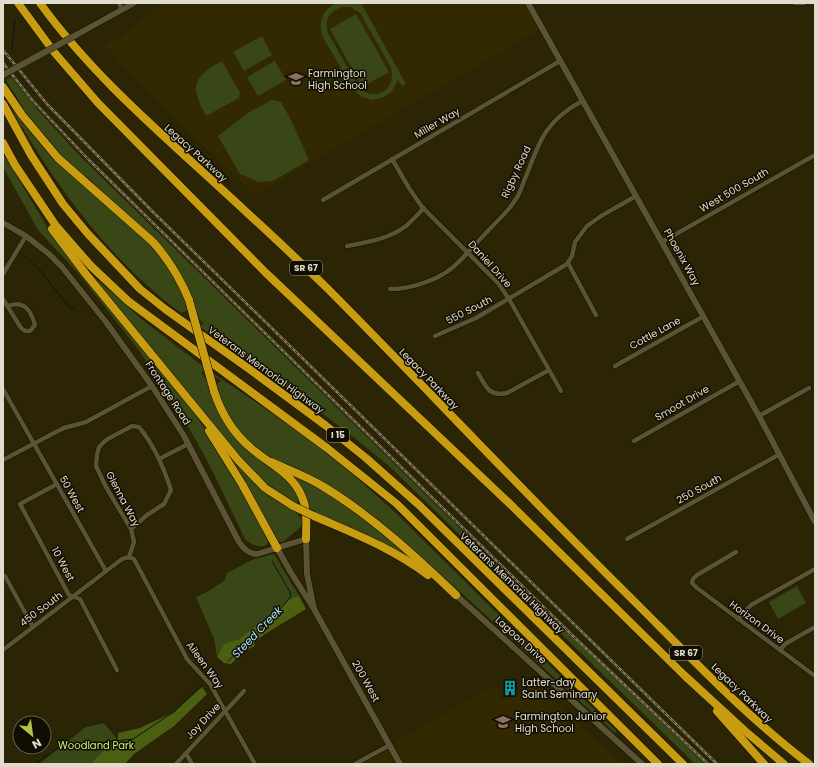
<svg xmlns="http://www.w3.org/2000/svg" width="818" height="767" font-family="Poppins,sans-serif">
<style>
.built{fill:#322901}
.green{fill:#394616;fill-rule:evenodd}
.forest{fill:#4c5e11}
.lines{fill:none;stroke-linecap:round;stroke-linejoin:round}
.stream{stroke:#06161c;stroke-width:1}
.street-casing{stroke:#120d00;stroke-width:5.5}
.secondary-casing{stroke:#120d00;stroke-width:7}
.highway-casing{stroke:#120d00;stroke-width:9}
.street{stroke:#5a5334;stroke-width:4.5}
.secondary{stroke:#5a5334;stroke-width:6}
.highway{stroke:#c89c11;stroke-width:8}
.rail-casing{stroke:#807a62;stroke-width:2.5}
.rail{stroke:#100d03;stroke-width:1;stroke-dasharray:3;stroke-linecap:butt}
.secondary-bridge-casing{stroke:#120d00;stroke-width:7;stroke-linecap:butt}
.highway-bridge-casing{stroke:#120d00;stroke-width:9;stroke-linecap:butt}
.secondary-bridge{stroke:#5a5334;stroke-width:6}
.highway-bridge{stroke:#c89c11;stroke-width:8}
.labels{text-anchor:middle;dominant-baseline:central;stroke-width:3;stroke-linejoin:round;paint-order:stroke}
.shield{fill:#100d03;stroke:#a29e8f;stroke-width:1}
.shield-label{font-size:9px;font-weight:bold;fill:#e0dccb}
.poi-label{font-size:10px;fill:#e0dccb;stroke:#100d03;text-anchor:start}
.street-label{font-size:10px;fill:#e0dccb;stroke:#100d03}
.park-label{font-size:10px;fill:#cff275;stroke:#100d03}
.water-label{font-size:11px;font-style:italic;fill:#afe3fb;stroke:#100d03}
</style>
<rect width="100%" height="100%" fill="#2b2405"/>
<g class="built">
<polygon points="163,3 524,3 539,30 255,195 169,113 104,45 124,34"/>
<polygon points="535,684 623,764 404,764 393,743 494,685 503,701"/>
<polygon points="388,748 397,764 360,764"/>
</g>
<g class="green">
<path d="M336 3H361L406 84 402 86 398 80 392 91 384 97 372 100 362 97 353 89 324 39C317 24 322 10 336 3ZM343 7H351L360 13 390 66C399 88 376 103 359 88L328 33C324 20 330 10 343 7Z"/>
<polygon points="356,14 389,72 362,87 330,29"/>
<polygon points="262,36 272,55 244,71 233,52"/>
<path d="M222 61 240 93 239 98 206 116C190 87 192 77 222 61Z"/>
<polygon points="275,61 286,80 258,96 247,77"/>
<path d="M11 77 37 109 78 154 553 619 705 764H695L390 467C330 416 265 372 200 327L199 325 204 324 196 315 180 273 91 180C65 163 46 138 26 115L24 109 6 80Z"/>
<polygon points="272,100 281,102 291,120 309,160 273,181 258,182 240,174 218,136 249,112"/>
<path d="M12 107 20 117 146 238 171 267 190 310 181 313C120 268 72 208 32 143 27 134 13 116 12 107Z"/>
<path d="M3 153 52 235 179 392 197 417 212 440 269 537 267 545C259 548 251 545 245 539L210 466 182 415 138 349 78 273 38 230 3 167Z"/>
<polygon points="92,275 145,322 204,367 205,370 201,373 208,381 221,416 285,478 300,496 296,505 264,481 245,463"/>
<path d="M211 372C253 400 296 428 336 460 358 478 379 498 400 517L616 731 615 733 412 548C394 533 377 517 357 505 317 480 263 465 235 425 226 413 221 399 215 385L221 381 212 375Z"/>
<polygon points="217,437 231,455 296,511 300,518 303,515 303,525 283,542 278,541"/>
<polygon points="290,474 326,492 359,512 430,572 383,543 367,535 316,514 311,508 309,511 304,492"/>
<polygon points="274,554 299,596 294,597 289,600 239,639 225,644 217,657 214,639 196,597 207,592 225,580 227,573 254,559"/>
<polygon points="797,586 806,603 778,619 769,602"/>
<polygon points="104,723 130,755 124,764 39,764 86,727"/>
</g>
<g class="forest">
<polygon points="299,596 306,609 265,634 254,643 255,646 246,650 231,664 224,663 217,657 224,644 239,639 289,600 294,597"/>
<polygon points="202,687 207,694 174,726 134,754 125,764 91,764 103,751 118,748 118,733 140,728 174,712"/>
</g>
<g class="lines">
<g class="stream">
<polyline points="12,49 15,20"/>
<polyline points="25,256 40,270 68,306 74,309"/>
<polyline points="228,661 271,621 291,596 290,592 272,561"/>
<polyline points="35,764 59,747 133,739 175,711 202,685"/>
</g>
<g class="street-casing">
<g id="street">
<polyline points="119,3 122,10"/>
<polyline points="795,3 804,3"/>
<polyline points="392,159 409,188 422,207 498,283 509,299 561,391"/>
<polyline points="323,200 560,61"/>
<polyline points="662,242 815,155"/>
<path d="M347 246C367 242 389 239 406 226 412 221 418 214 424 208"/>
<polyline points="568,263 596,315"/>
<polyline points="3,274 26,236"/>
<path d="M390 289C410 289 436 281 452 268 464 258 475 244 486 233 496 222 508 212 516 199 521 192 523 182 527 174 540 139 547 120 582 101"/>
<path d="M3 299 21 328 25 331H30L35 325C31 310 24 300 8 306"/>
<polyline points="435,336 476,318 567,264 572,256 575,242 587,226 601,216 636,196"/>
<polyline points="615,366 704,316"/>
<path d="M478 373C486 387 489 397 507 393L549 370"/>
<polyline points="3,389 106,571"/>
<polyline points="759,416 809,388"/>
<polyline points="634,441 740,381"/>
<polyline points="159,459 188,444"/>
<polyline points="3,460 54,433 64,428 86,422 152,386"/>
<polyline points="57,484 20,504 69,595 80,599 117,670"/>
<polyline points="627,539 780,454"/>
<polyline points="736,552 697,575 693,579 692,583 697,588 815,676"/>
<path d="M129 557 134 542 131 529 106 487 96 466 97 455 99 447 106 440 132 426 139 427C154 445 164 468 171 490L164 504 147 515 131 529"/>
<polyline points="129,557 134,559 187,659 210,684 255,764"/>
<polyline points="3,577 5,576 33,627"/>
<polyline points="738,619 751,605 815,569"/>
<polyline points="3,650 122,559 129,557"/>
<polyline points="780,650 785,644 815,627"/>
<polyline points="186,753 192,764"/>
<polyline points="176,764 244,691"/>
<polyline points="355,764 390,745"/>
</g>
</g>
<g class="secondary-casing">
<g id="secondary">
<polyline points="528,3 759,416 815,522"/>
<polyline points="78,34 134,3"/>
<path d="M3 223 26 236 49 254 62 267 106 322 152 386 184 436 239 542C244 550 249 554 257 554L306 539 307 574 314 609"/>
<polyline points="277,548 290,571 314,609 400,764"/>
<polyline points="456,595 642,764"/>
</g>
</g>
<g class="highway-casing">
<g id="highway">
<polyline points="18,3 54,52 98,103 266,273 509,503 684,675 745,731 784,764"/>
<path d="M40 3C84 64 139 114 194 164 239 205 285 247 329 290 433 395 533 502 638 605 693 660 747 717 809 764"/>
<path d="M3 87 22 115 58 158 153 242C169 260 180 278 189 300"/>
<polyline points="3,104 31,155 63,204 88,234 140,289 165,309 252,371 325,425 366,458 419,505 683,764"/>
<polyline points="3,143 15,165 56,226 91,266 128,301 327,448 397,504 658,764"/>
<polyline points="52,229 85,273 238,460 265,488 293,506"/>
<path d="M214 391C221 413 234 434 252 449 270 464 293 474 302 497 308 510 306 525 306 539"/>
<polyline points="209,431 242,484 277,548"/>
<path d="M271 462C289 470 308 477 324 487 373 517 415 556 456 595"/>
<path d="M314 516C355 534 392 548 428 575"/>
<polyline points="717,711 764,764"/>
</g>
</g>
<use href="#street" class="street"/>
<use href="#secondary" class="secondary"/>
<use href="#highway" class="highway"/>
<g class="rail-casing">
<g id="rail">
<polyline points="3,50 47,104 153,212 717,764"/>
<polyline points="3,63 33,101 88,159 573,636 708,764"/>
</g>
</g>
<use href="#rail" class="rail"/>
<g class="secondary-bridge-casing">
<polyline id="secondary-bridge" points="3,75 78,34"/>
</g>
<g class="highway-bridge-casing">
<g id="highway-bridge">
<polyline points="189,300 214,391"/>
<polyline points="293,506 314,516"/>
</g>
</g>
<use href="#secondary-bridge" class="secondary-bridge"/>
<use href="#highway-bridge" class="highway-bridge"/>
</g>
<defs>
<g id="school-bare" transform="scale(1.2)"><path d="M0-5L7-2L0 1L-7-2ZM-4 1L0 2.5L4 1V4Q0 6-4 4Z" fill="#8d6e63" stroke="#100d03" stroke-width="2.5" paint-order="stroke"/></g>
<g id="building-bare" transform="scale(1.2)"><path d="M-4-6H4V6H1V3H-1V6H-4ZM-2.5-4.3h1.7v1.8h-1.7ZM.8-4.3h1.7v1.8H.8ZM-2.5-1h1.7V.8h-1.7ZM.8-1h1.7V.8H.8Z" fill="#0f9aa8" stroke="#100d03" stroke-width="2.5" paint-order="stroke"/></g>
</defs>
<g fill-rule="evenodd">
<use href="#school-bare" x="296" y="79"/>
<use href="#building-bare" x="510" y="688"/>
<use href="#school-bare" x="503" y="722"/>
</g>
<g class="labels">
<g class="shield">
<rect x="290" y="261" width="32" height="14" rx="3"/>
<rect x="327" y="428" width="22" height="14" rx="3"/>
<rect x="670" y="646" width="32" height="14" rx="3"/>
</g>
<g class="shield-label">
<text x="306" y="268">SR 67</text>
<text x="338" y="435">I 15</text>
<text x="686" y="653">SR 67</text>
</g>
<g class="poi-label">
<text x="308" y="73">Farmington<tspan x="308" dy="12">High School</tspan></text>
<text x="522" y="682">Latter-day<tspan x="522" dy="12">Saint Seminary</tspan></text>
<text x="515" y="716">Farmington Junior<tspan x="515" dy="12">High School</tspan></text>
</g>
<g class="street-label">
<text transform="translate(437 123) rotate(-30)">Miller Way</text>
<text transform="translate(196 153) rotate(42)">Legacy Parkway</text>
<text transform="translate(516 172) rotate(-65)">Rigby Road</text>
<text transform="translate(734 190) rotate(-30)">West 500 South</text>
<text transform="translate(682 257) rotate(61)">Phoenix Way</text>
<text transform="translate(490 264) rotate(48)">Daniel Drive</text>
<text transform="translate(469 310) rotate(-27)">550 South</text>
<text transform="translate(655 333) rotate(-29)">Cottle Lane</text>
<text transform="translate(266 370) rotate(36)">Veterans Memorial Highway</text>
<text transform="translate(429 379) rotate(46)">Legacy Parkway</text>
<text transform="translate(168 393) rotate(57)">Frontage Road</text>
<text transform="translate(682 403) rotate(-30)">Smoot Drive</text>
<text transform="translate(699 489) rotate(-29)">250 South</text>
<text transform="translate(72 494) rotate(61)">50 West</text>
<text transform="translate(123 499) rotate(62)">Glenna Way</text>
<text transform="translate(63 564) rotate(62)">10 West</text>
<text transform="translate(512 583) rotate(44)">Veterans Memorial Highway</text>
<text transform="translate(41 609) rotate(-37)">450 South</text>
<text transform="translate(757 622) rotate(36)">Horizon Drive</text>
<text transform="translate(521 640) rotate(42)">Lagoon Drive</text>
<text transform="translate(205 665) rotate(54)">Aileen Way</text>
<text transform="translate(366 681) rotate(61)">200 West</text>
<text transform="translate(742 693) rotate(44)">Legacy Parkway</text>
<text transform="translate(203 721) rotate(-47)">Joy Drive</text>
</g>
<g class="park-label">
<text x="96" y="745">Woodland Park</text>
</g>
<g class="water-label">
<text transform="translate(257 632) rotate(-46)">Steed Creek</text>
</g>
</g>
<rect width="818" height="767" fill="none" stroke="#e0dccb" stroke-width="8"/>
<g transform="translate(32 735) rotate(151)"><circle r="19" fill="#100d03" stroke="#636053"/>
<path d="M0-3L7 15L0 10L-7 15Z" fill="#b3c24b"/>
<text y="-6" font-size="11" font-weight="bold" text-anchor="middle" fill="#e0dccb">N</text>
</g>
</svg>
